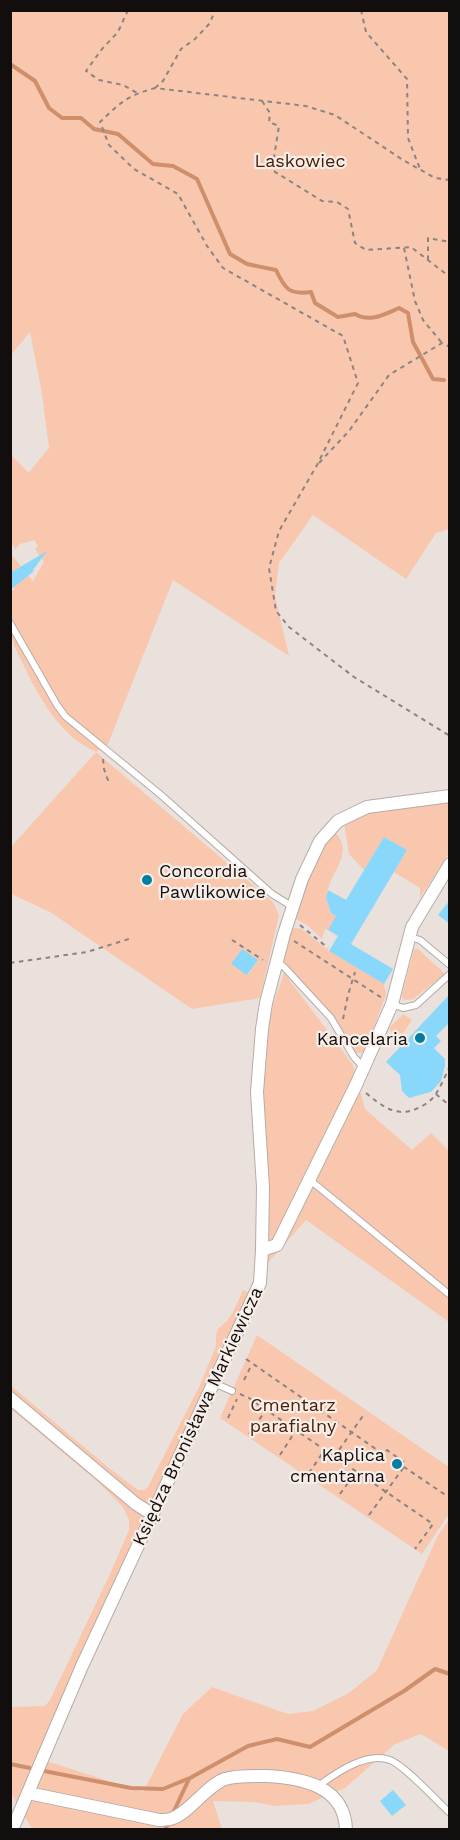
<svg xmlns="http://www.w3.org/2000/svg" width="460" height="1840" font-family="'Work Sans',sans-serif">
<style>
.green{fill:#f8c7ae;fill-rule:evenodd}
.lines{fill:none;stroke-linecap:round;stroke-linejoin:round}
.stream{stroke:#cf8f6d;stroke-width:4}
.building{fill:#89d7fa}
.lane-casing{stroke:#b5aca7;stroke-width:8}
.street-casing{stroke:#b5aca7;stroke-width:14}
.path{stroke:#8b8481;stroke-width:2;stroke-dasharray:4.5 4.5;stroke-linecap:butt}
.lane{stroke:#fff;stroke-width:6}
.street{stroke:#fff;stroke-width:12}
.poi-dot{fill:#007da3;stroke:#f8eee9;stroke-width:2}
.labels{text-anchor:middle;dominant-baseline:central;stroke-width:4.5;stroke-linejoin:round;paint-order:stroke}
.park-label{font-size:18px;fill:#492005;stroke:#f8eee9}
.poi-label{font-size:18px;fill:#120e0d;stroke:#f8eee9;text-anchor:end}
.street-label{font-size:18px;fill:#120e0d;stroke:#f8eee9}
</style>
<rect width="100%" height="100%" fill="#ebe1dc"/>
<g class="green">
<path d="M11 11H449V529L436 533 406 579 313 515 279 563 275 596 289 656 173 580 108 744 96 752 273 902 279 915 260 998 192 1009 50 912 11 894V847L96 752C60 736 39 698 23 664 17 652 11 642 11 629L15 626 11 619V593C17 586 14 583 11 575 9 569 11 561 11 554L33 581 44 562 35 549 38 546 34 540 20 544 15 549 11 543V455L28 472 30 471 49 448 42 394 30 332 11 355ZM242 949 258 960 248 975 232 964Z"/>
<path d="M449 802V853L420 898V888L394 872 407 850 384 837 364 870 349 854 344 824C367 806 420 805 449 802Z"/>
<path d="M335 832C357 856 325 875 327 899 327 903 329 908 331 913L336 916 328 930 325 929 322 939 307 925 296 919C303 894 314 849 335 832Z"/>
<polygon points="295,928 302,929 329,951 384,984 386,995 365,1050 361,1053 356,1053 352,1050 333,1015 283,962 292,929"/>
<polygon points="414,949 418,949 445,974 413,999 404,1000 402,996"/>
<polygon points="284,973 353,1065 365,1109 412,1150 431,1133 449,1151 449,1322 306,1220 258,1274 263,1087 268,1019"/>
<polygon points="403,1014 412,1020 403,1034 400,1033 394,1037 389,1028"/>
<polygon points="243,1290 250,1293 154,1502 147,1504 142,1503 11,1393 10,1385 109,1468 138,1490 144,1490 148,1487 200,1385 216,1346 216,1335 218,1329 227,1321 233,1312"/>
<polygon points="257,1335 449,1467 449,1514 422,1554 220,1418"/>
<polygon points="10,1404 146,1519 46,1761 143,1792 183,1714 212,1687 288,1714 313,1711 349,1693 377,1670 438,1535 449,1520 449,1751 421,1734 395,1744 345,1788 308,1804 275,1806 254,1802 213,1801 222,1829 32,1829 11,1793 11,1707 45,1706 50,1700 110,1574 129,1530 129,1520 123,1507 98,1482 11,1409"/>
</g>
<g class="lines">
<g class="stream">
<path d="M10 64 35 81 49 108 62 118H81L94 129 118 134 153 164 173 166 197 179 230 254 247 264 276 270C285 289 289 295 311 292L315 303 338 317 355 314C370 323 385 314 399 308L408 313 413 342 433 379 444 380"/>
<polyline points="10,1764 30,1768"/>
<polyline points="44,1771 131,1788 163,1789 190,1778 248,1746 277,1739 310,1747 404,1691 435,1669 450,1674"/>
<polyline points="173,1813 189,1779"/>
<polyline points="165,1830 167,1826"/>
</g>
</g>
<g class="building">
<polygon points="47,551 33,570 34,571 10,590 10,573"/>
<polygon points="384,837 407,850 351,944 393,969 384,984 329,951 338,936 328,930 336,916 331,913 326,898 328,890 346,900"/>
<polygon points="450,900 450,924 438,915"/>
<polygon points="242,949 258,960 247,975 231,964"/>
<polygon points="450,994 450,1022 436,1036 441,1041 434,1048 445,1059 445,1066 441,1081 431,1092 409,1098 402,1091 400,1075 386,1062"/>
<polygon points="393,1790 406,1805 392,1816 380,1801"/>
</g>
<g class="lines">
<g class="lane-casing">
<g id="lane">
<polyline points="10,623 57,705 65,716 161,795 272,894 293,907"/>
<polyline points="410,937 420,940 450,965"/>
<polyline points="277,962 284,967 331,1018 354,1057 363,1067"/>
<polyline points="392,1004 403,1008 416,1005 450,974"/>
<polyline points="310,1180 450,1295"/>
<polyline points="214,1383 232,1391"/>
<path d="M318 1786C336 1773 367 1751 390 1760 404 1765 437 1801 450 1813"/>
</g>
</g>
<g class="street-casing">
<g id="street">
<polyline points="262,1250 277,1245 356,1085 392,1004 412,927 450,864"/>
<polyline points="10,1398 136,1504 152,1514"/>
<path d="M28 1793 159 1820C163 1820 169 1820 173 1818 189 1813 207 1785 225 1779 237 1775 254 1776 267 1776 302 1778 345 1786 346 1830"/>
<polyline points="12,1830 82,1666 260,1283 262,1250 263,1187 257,1092 262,1029 266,1003 284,934 302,879 320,841 338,821 367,807 450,796"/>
</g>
</g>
<g class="path">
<polyline points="128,10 118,32 102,49 86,71 99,80 123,85 137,93"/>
<polyline points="361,10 366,32 407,79 408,138 420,169"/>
<polyline points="155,88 163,81 181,49 195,39 210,23 215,10"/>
<polyline points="262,101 270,113 269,122 279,126 272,170 322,201 337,202 348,209 355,243 366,250 411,247 450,277"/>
<path d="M450 180 435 178 403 160 335 115 306 106 155 88C127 96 121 102 100 122L109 145 134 169 178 194 207 246 223 268 343 336 358 383 317 465 279 531 269 568 276 611 289 627 354 677 450 736"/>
<polyline points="404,248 415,301 423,320 442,343"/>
<polyline points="428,260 428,238 450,242"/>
<polyline points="319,463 349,431 389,375 442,343 450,347"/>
<polyline points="103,759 104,769 109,783"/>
<polyline points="300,925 328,948"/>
<polyline points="232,940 263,960"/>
<polyline points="294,941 382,998"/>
<polyline points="10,963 87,952 129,939"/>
<polyline points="343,1019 348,995 355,972"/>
<path d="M366 1093C383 1107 398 1119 420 1107 427 1104 434 1098 437 1092 442 1084 446 1074 450 1066"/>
<polyline points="436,1094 450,1106"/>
<polyline points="246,1359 383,1454 387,1450 405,1463 404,1467 450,1498"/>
<polyline points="244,1380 252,1364"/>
<polyline points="240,1394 249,1398 433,1524 415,1549"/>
<polyline points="228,1418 237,1399"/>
<polyline points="249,1434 266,1410"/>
<polyline points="280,1455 296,1430"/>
<polyline points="334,1457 365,1413"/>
<polyline points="309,1473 324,1451"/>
<polyline points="340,1494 356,1472"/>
<polyline points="369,1515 404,1467"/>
</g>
<use href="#lane" class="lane"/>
<use href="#street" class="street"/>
</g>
<g class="poi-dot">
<circle cx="147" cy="880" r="6"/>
<circle cx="420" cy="1038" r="6"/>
<circle cx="397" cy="1464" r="6"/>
</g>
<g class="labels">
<g class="park-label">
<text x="300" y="160">Laskowiec</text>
<text x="293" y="1404">Cmentarz<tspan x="293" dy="21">parafialny</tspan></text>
</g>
<g class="poi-label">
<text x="159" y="870" text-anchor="start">Concordia<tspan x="159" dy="21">Pawlikowice</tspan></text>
<text x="408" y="1038">Kancelaria</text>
<text x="385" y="1454">Kaplica<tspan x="385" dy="21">cmentarna</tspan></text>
</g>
<g class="street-label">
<text transform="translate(197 1416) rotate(-65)">Księdza Bronisława Markiewicza</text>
</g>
</g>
<rect width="460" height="1840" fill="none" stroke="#120e0d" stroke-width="24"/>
</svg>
